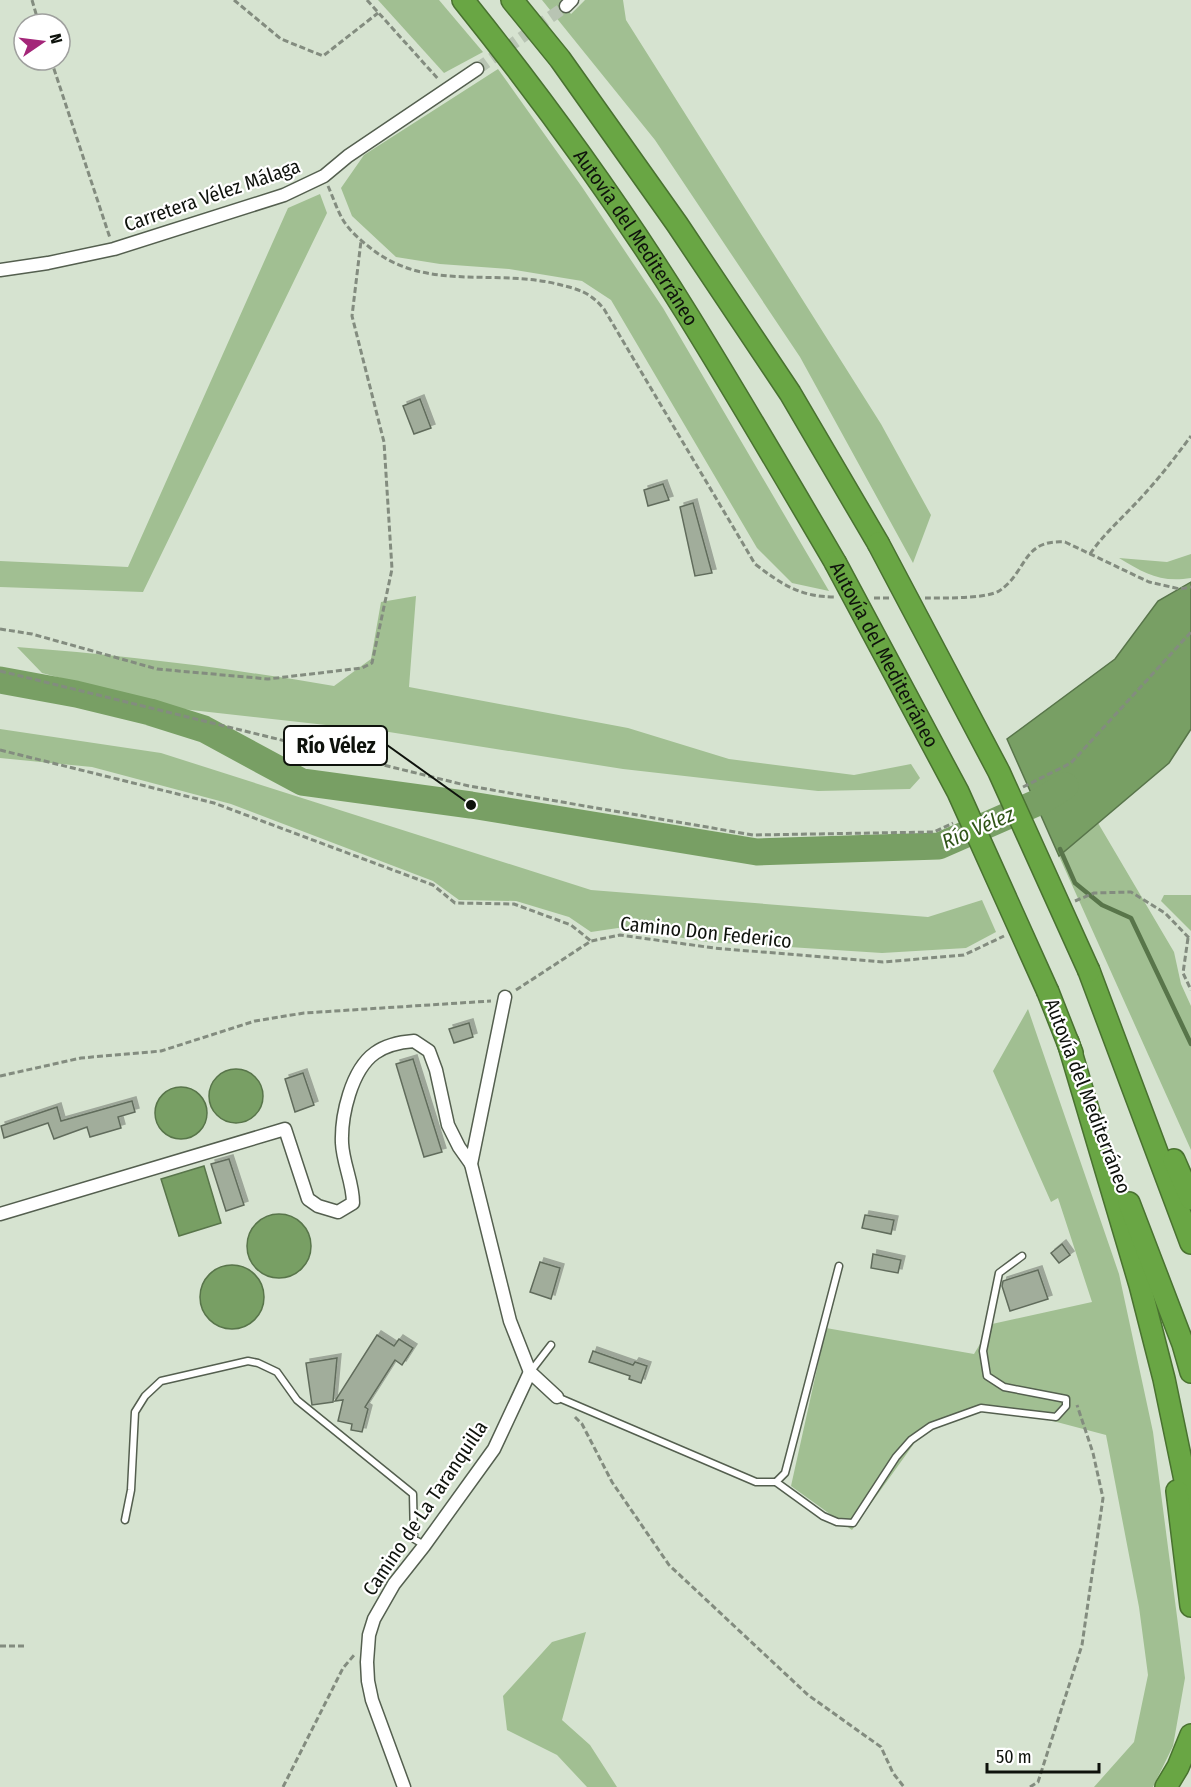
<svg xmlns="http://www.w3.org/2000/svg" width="1191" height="1787" font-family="'Fira Sans Condensed',sans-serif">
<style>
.green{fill:#a1bf92}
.water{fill:#789f64;stroke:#58754a;stroke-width:1.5}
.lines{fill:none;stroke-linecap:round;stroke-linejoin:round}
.stream{stroke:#58754a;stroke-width:4.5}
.river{stroke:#789f64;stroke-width:27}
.building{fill:#a1ad9b;stroke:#616c5c;stroke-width:1.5;filter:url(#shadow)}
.minor-tunnel{stroke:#b8c4b3;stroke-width:12;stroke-dasharray:12 6;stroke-linecap:butt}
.service-casing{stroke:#545f4f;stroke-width:9}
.minor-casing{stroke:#545f4f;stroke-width:15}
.motorway-casing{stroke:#497230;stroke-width:24}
.path{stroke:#838c7f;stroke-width:3;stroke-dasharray:6 3;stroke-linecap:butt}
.service{stroke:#fff;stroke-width:6}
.minor{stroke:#fff;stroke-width:12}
.motorway{stroke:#69a644;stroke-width:21}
.motorway-bridge-casing{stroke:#497230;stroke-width:24;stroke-linecap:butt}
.motorway-bridge{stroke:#69a644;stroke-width:21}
.labels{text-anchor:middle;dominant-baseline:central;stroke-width:4.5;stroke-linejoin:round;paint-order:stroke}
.street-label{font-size:20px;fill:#0e120c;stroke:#fff}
.water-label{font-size:21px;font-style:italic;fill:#315619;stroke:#fff}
.leader{fill:none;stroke:#0e120c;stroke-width:2}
.callout-dot{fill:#0e120c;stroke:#fff;stroke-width:2}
.callout{fill:#fff;stroke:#0e120c;stroke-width:2}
.callout-label{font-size:21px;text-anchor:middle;font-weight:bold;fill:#0e120c}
</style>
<defs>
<filter id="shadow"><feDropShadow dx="4" dy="-4" stdDeviation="0" flood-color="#0004"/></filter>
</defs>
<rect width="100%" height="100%" fill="#d6e3d0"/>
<g class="green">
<polygon points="378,0 439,0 483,52 444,73"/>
<polygon points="542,0 561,0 571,14 585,0 623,0 626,20 881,424 931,515 913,563 800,357 655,140"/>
<polygon points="498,69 582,187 663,308 829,591 792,583 757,548 611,300 582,281 509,269 440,264 396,257 352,216 341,188 364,155"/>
<polygon points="320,194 327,213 143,592 0,587 0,561 128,567 288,208"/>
<path d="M1191 554V578C1160 583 1144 573 1119 558L1167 562Z"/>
<path d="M416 596 409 687 628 728 729 759 854 775 911 764 920 778 910 789 818 791 623 769 389 732 173 708 42 673 17 647C123 655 228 668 334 686L371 659 381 602Z"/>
<polygon points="0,729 161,753 591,890 928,917 982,900 996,932 966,948 882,953 709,942 618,928 591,932 569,917 516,901 459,900 433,881 231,804 92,767 0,758"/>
<polygon points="1098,823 1174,952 1181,984 1191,1006 1191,1150 1059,856"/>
<polygon points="1164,895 1191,895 1191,931 1161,901"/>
<polygon points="1028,1009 1119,1274 1153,1432 1185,1678 1173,1746 1153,1787 1094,1787 1134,1742 1148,1675 1139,1607 1106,1435 996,1406 923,1431 852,1530 791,1486 826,1328 974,1354 992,1324 1092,1302 1058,1198 1051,1202 993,1071"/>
<polygon points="586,1632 562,1720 590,1745 617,1787 587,1787 557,1755 507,1730 503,1696 552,1642"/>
</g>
<g class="water">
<polygon points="1191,582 1191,729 1169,763 1059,856 1007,739 1115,659 1158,601"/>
<circle cx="236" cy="1096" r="27"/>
<circle cx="181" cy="1113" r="26"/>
<polygon points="204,1166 221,1223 179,1236 161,1179"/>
<circle cx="279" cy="1246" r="32"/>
<circle cx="232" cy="1297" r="32"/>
</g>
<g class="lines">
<polyline class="stream" points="1060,849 1075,883 1102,905 1131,918 1191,1044"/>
<polyline class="river" points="0,680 76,694 150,712 204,729 302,782 471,805 757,852 939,846 1041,801 1065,786"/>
</g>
<g class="building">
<polygon points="420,399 431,428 414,434 403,406"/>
<polygon points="663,484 669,500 648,506 644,490"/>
<polygon points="693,503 712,573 695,576 680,507"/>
<polygon points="469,1023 473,1037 454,1043 449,1029"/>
<polygon points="413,1059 442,1152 424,1157 396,1064"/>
<polygon points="303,1073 314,1105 295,1112 285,1079"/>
<polygon points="132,1101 135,1112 118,1117 121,1128 90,1137 87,1127 54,1139 48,1123 4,1138 1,1126 57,1107 61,1121"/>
<polygon points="229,1159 244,1205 226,1211 211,1164"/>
<polygon points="865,1215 894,1220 891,1234 862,1228"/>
<polygon points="1062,1244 1070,1255 1059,1263 1051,1253"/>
<polygon points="873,1254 901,1260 898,1273 871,1268"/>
<polygon points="540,1262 560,1268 551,1299 530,1292"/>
<polygon points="1038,1270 1048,1299 1010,1311 1002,1286 1003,1281"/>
<polygon points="377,1335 394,1346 399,1339 413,1348 402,1365 395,1360 365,1407 368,1409 362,1432 351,1430 352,1424 338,1421 343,1400 335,1401"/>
<polygon points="593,1351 633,1365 635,1362 647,1366 641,1383 629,1379 630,1376 589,1362"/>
<polygon points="337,1358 333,1402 312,1405 306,1363"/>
</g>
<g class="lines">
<polyline class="minor-tunnel" points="477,69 566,6"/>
<g class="service-casing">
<g id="service">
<polyline points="531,1371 551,1345"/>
<polyline points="557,1397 756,1482 776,1482 823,1516 837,1522 853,1523 896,1457 911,1440 931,1426 981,1408 1056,1417 1066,1406 1066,1399 1004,1387 987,1376 983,1351 999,1273 1022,1256"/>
<polyline points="776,1482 785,1473 839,1266"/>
<polyline points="125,1520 131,1490 135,1412 145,1396 161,1381 248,1361 258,1363 277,1372 297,1400 413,1494 414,1539 424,1545"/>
</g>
</g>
<g class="minor-casing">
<g id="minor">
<polyline points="566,6 572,0"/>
<polyline points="0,270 48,263 114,249 284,195 324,176 348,156 477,69"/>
<polyline points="505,997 471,1164 510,1321 530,1372 557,1397"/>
<path d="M0 1214 285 1129 308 1199 318 1206 338 1212 353 1203C353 1182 343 1164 342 1143 341 1116 351 1070 375 1053 386 1045 401 1042 414 1041L429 1051 436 1070 448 1125 459 1147 471 1164"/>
<polyline points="404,1787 372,1700 368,1681 367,1662 369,1635 374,1619 394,1584 424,1546 494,1449 530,1372"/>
</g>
</g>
<g class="motorway-casing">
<g id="motorway">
<path id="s1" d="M463 0C544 101 621 207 689 317 739 398 787 480 835 562"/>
<polyline points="512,0 560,59 677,224 790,393 878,543"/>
<polyline points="1089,971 1191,1243"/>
<polyline points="1048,992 1072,1053"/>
<polyline points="1068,1042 1140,1285 1164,1379 1191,1509"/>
<polyline points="1174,1160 1191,1199"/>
<polyline points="1129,1203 1183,1344 1191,1372"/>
<polyline points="1177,1491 1191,1606"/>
<polyline points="1166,1787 1178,1767 1191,1735"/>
</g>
</g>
<g class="path">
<polyline points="32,0 39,24"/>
<polyline points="234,0 281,39 323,56 378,13"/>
<polyline points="367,0 439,80"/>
<polyline points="51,60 110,238"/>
<path d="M328 186C333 197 337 210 343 220 349 230 359 239 368 246 424 293 491 268 557 284 578 289 590 292 604 309L755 564C781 584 800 597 835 597"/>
<path d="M1090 554C1103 535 1121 519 1137 502 1157 481 1174 459 1191 436"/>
<polyline points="874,598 889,598"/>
<path d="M925 598C941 598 986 599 999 591 1028 572 1021 539 1065 542L1149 582 1180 589 1191 587"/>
<polyline points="0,629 32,634 157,669 268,679 362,668 372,663 392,569 384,442 352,316 361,241"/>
<polyline points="0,671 469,786 753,835 934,832 953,823"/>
<polyline points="0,750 214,803 433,885 455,903 514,904 571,925 591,941"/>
<polyline points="1023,787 1071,763 1191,632"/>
<polyline points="1075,901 1094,893 1131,892 1165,913 1191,940"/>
<polyline points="1188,938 1183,973 1191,990"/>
<polyline points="516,990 591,941 620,935 714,948 883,962 964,955 1004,936"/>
<polyline points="0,1076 81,1058 161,1051 255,1021 304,1013 491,1001"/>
<polyline points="575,1417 582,1424 612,1482 669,1565 808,1695 881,1747 893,1773 904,1787"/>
<polyline points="0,1646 26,1646"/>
<polyline points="283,1787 343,1668 355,1654"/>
<polyline points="1030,1787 1038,1782 1082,1645 1103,1498 1093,1453 1077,1405"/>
</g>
<use href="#service" class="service"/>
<use href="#minor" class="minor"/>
<use href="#motorway" class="motorway"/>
<g class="motorway-bridge-casing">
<g id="motorway-bridge">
<polyline points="878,543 999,772 1089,971"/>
<path id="s2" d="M835 562 958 792 1048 992"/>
</g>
</g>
<use href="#motorway-bridge" class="motorway-bridge"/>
</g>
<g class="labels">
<g class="street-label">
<text transform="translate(212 195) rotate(-19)">Carretera Vélez Málaga</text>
<text stroke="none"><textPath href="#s1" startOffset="294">Autovía del Mediterráneo</textPath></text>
<text stroke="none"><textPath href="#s2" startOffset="105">Autovía del Mediterráneo</textPath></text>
<text transform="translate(706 932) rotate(6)">Camino Don Federico</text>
<text transform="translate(1088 1096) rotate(69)">Autovía del Mediterráneo</text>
<text transform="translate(425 1508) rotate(-56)">Camino de La Taranquilla</text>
</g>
<g class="water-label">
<text transform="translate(978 828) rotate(-23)">Río Vélez</text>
</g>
</g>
<path class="leader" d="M471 805L387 745"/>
<circle class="callout-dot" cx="471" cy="805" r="6"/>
<rect class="callout" x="284" y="726" width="103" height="39" rx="6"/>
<g class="callout-label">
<text x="336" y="753">Río Vélez</text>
</g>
<g transform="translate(42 42) rotate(76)"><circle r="28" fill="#ffffff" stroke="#9fa09e" stroke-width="1.5"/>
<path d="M0-4.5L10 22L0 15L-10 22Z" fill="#a42679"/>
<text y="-9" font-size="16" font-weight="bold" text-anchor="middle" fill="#0e120c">N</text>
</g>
<path d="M987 1763v9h112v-9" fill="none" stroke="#0e120c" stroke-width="3"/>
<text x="996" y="1763" font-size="18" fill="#0e120c" stroke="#ffffff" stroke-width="4.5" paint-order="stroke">50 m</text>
</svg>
